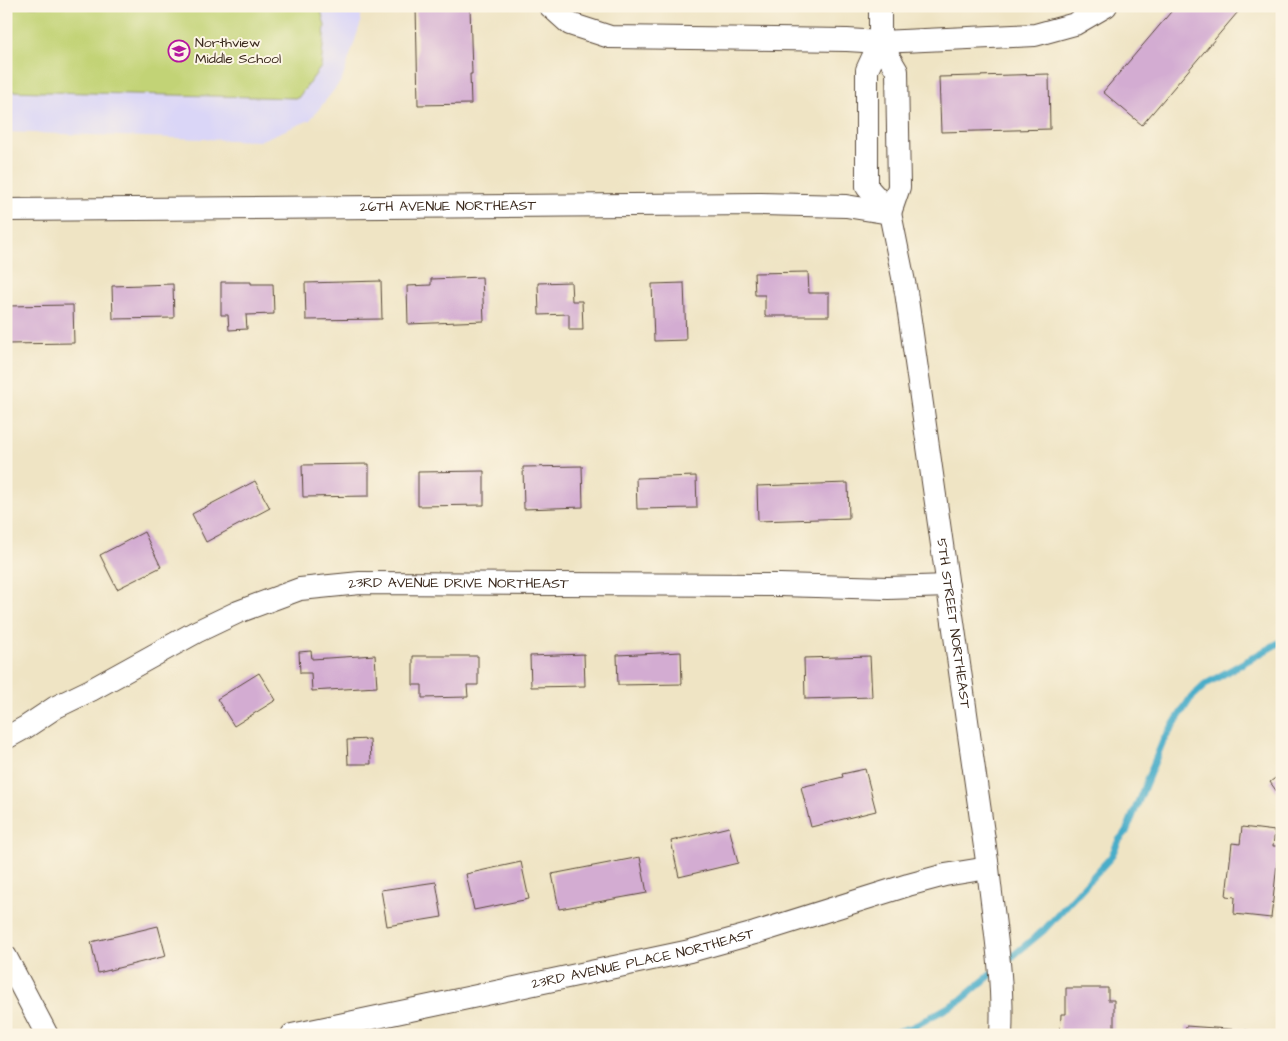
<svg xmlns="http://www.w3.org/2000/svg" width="1288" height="1041" font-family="'Architects Daughter',sans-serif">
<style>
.built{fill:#dad6f7}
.green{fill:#c2d376;stroke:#7e7e4a}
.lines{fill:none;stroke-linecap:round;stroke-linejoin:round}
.stream{stroke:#4aadc9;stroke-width:7}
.building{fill:#d3acd2}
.minor-casing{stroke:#564637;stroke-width:24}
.minor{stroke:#fff;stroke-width:22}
.labels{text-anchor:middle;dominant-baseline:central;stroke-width:4;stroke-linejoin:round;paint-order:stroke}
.poi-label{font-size:14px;fill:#3b2a1e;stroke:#fcf5e5;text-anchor:start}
.street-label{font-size:14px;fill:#3b2a1e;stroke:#fcf5e5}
</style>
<rect width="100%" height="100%" fill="#fcf5e5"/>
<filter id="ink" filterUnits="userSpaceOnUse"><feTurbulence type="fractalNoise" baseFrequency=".02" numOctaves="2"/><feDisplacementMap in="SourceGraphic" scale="10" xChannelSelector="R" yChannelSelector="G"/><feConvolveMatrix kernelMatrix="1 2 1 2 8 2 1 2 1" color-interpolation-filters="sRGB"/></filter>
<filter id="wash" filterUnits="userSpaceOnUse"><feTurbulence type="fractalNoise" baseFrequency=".0096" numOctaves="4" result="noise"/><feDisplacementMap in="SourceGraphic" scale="20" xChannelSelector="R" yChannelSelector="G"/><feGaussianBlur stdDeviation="1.12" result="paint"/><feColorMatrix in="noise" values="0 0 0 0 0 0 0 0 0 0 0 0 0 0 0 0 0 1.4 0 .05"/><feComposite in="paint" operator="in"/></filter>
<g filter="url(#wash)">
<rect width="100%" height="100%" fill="#efe4c4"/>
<polygon class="built" points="6,6 361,6 361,22 342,80 310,120 259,141 6,132"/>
<polygon class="green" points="6,6 320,6 325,26 321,67 298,98 7,91 6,90"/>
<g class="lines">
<g class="stream">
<polyline points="1003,964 1044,930 1111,857 1119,840 1126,832 1163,741 1190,699 1206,684 1282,641"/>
<polyline points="886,1035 913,1027 961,1000 995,971"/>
</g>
</g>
<g id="blocks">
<g class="building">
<polygon points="416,6 470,6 472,74 470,74 471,104 418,105"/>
<polygon points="1176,6 1243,6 1142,125 1103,92"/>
<polygon points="1049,74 1050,129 941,132 939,77"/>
<polygon points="808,272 809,293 829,293 829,316 765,316 765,295 755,295 754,273"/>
<polygon points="482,277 484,321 408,324 407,286 431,285 431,279"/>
<polygon points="381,281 382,319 306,320 305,283"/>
<polygon points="221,282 251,282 251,284 273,284 274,314 246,315 247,329 229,330 228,315 221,315"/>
<polygon points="571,282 572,301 582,301 583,330 569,330 569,314 539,315 538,283"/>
<polygon points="684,283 686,340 654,341 652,284"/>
<polygon points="173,284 174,318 113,319 112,286"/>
<polygon points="73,305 74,343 6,344 6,306"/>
<polygon points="369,464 369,496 303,497 302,465"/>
<polygon points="582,466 583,507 524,509 523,467"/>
<polygon points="484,471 484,505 418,506 418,472"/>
<polygon points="696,476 697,508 637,509 636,478"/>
<polygon points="255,481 270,508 206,542 192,514"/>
<polygon points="848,483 849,518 758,521 757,486"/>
<polygon points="144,532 161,567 117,589 100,555"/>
<polygon points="311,651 312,659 375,655 377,687 312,691 311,673 300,673 299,652"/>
<polygon points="681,652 682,684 618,685 617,655"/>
<polygon points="584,654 585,686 531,687 530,656"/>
<polygon points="413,656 478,656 478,685 467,685 468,697 422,698 422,685 413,685"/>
<polygon points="870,656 872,697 805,699 804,658"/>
<polygon points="259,673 276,700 234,726 217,699"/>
<polygon points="370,739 371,764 348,764 347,740"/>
<polygon points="865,769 876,811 811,827 801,787 843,777 842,774"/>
<polygon points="1282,773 1282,799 1270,782"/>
<polygon points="729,827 738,863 679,877 671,841"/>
<polygon points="1242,827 1275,831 1273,846 1279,846 1271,918 1234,914 1235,897 1226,896 1232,843 1240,844"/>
<polygon points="640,857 647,893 559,909 552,874"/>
<polygon points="521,862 529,899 474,910 466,874"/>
<polygon points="436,882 442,917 387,926 381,890"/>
<polygon points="158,926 166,956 98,973 91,942"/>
<polygon points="1066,988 1108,988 1108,1000 1114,1000 1114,1035 1060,1035 1061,1014 1066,1014"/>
<polygon points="1186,1026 1257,1031 1257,1035 1185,1035"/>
</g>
</g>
</g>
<g filter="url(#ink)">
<use href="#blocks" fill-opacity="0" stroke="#564637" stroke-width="1"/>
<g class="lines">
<g class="minor-casing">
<g id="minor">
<polyline points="550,6 570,24 610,37 847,40 880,42 1035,35 1075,24 1106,6"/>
<path id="s1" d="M880 6V42L867 70V187L890 213 906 292 988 868C994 923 1004 979 1001 1035"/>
<polyline points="880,42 897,71 899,187 890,213"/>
<path id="s2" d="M6 210 761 204 846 206 890 213"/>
<path id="s3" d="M6 738 26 727 56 707 91 690 196 632 238 612 300 589 360 583 780 585 888 588 948 586"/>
<polyline points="6,957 47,1035"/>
<path id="s4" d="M292 1035 690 951 755 933 908 885 945 875 988 868"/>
</g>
</g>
<use href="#minor" class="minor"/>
</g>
</g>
<defs>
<g id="school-ring" transform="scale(1.125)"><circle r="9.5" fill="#fcf5e5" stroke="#b5179e" stroke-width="1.5"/><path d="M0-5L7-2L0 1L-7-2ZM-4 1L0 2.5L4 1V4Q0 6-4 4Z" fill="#b5179e"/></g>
</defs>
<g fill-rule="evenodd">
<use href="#school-ring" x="179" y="51"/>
</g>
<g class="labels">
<g class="poi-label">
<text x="195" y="43">Northview<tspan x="195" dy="16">Middle School</tspan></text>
</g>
<g class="street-label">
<text stroke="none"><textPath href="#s2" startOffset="442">26TH AVENUE NORTHEAST</textPath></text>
<text stroke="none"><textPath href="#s3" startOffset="489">23RD AVENUE DRIVE NORTHEAST</textPath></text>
<text stroke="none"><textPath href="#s1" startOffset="634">5TH STREET NORTHEAST</textPath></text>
<text stroke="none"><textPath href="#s4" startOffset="359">23RD AVENUE PLACE NORTHEAST</textPath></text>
</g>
</g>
<rect width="1288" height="1041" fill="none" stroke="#fcf5e5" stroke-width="25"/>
</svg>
